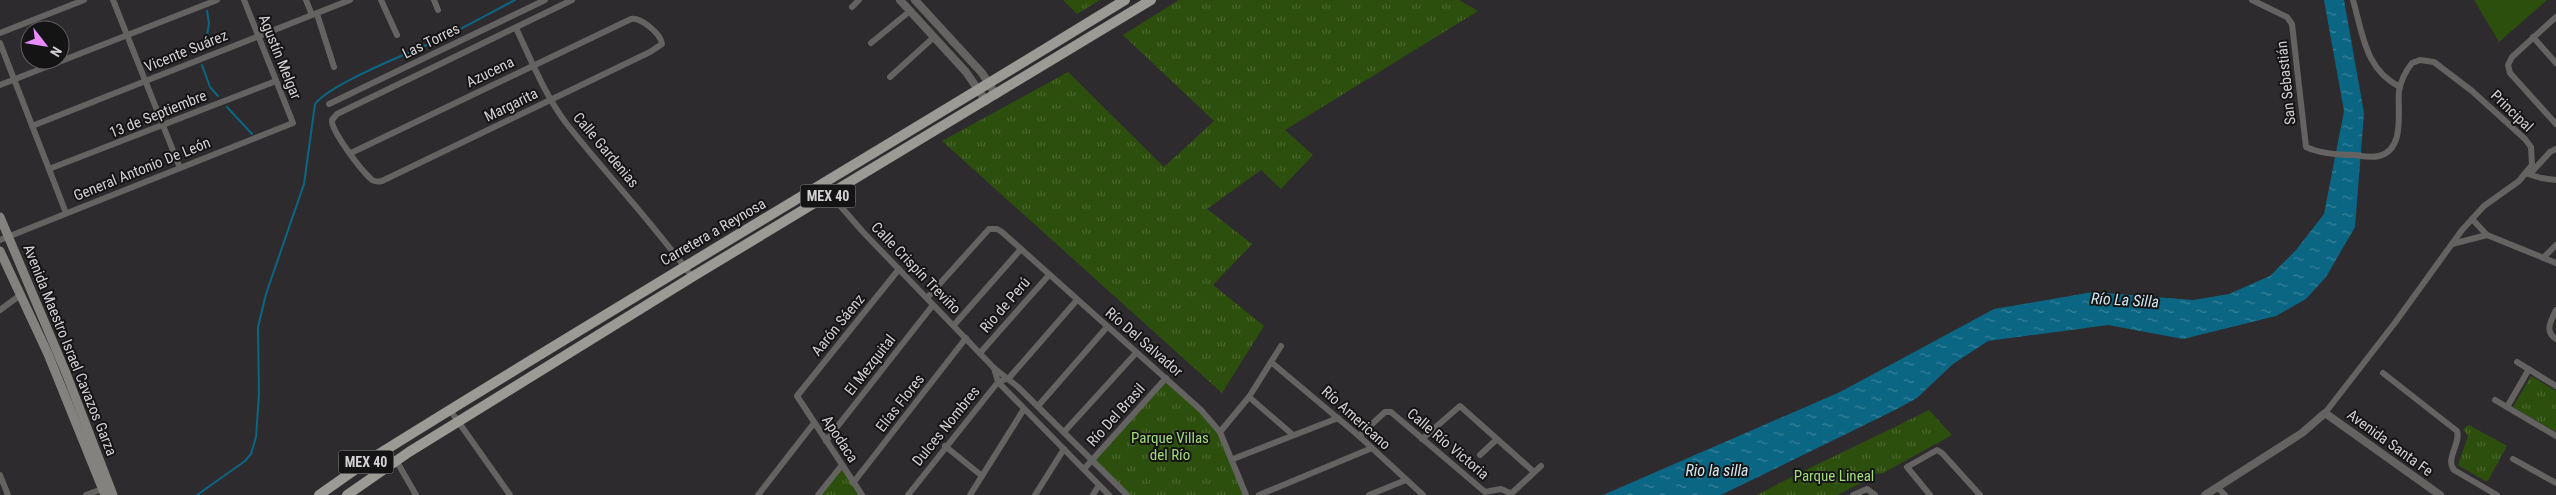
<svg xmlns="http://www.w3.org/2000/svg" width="2556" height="495" font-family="'Roboto Condensed',sans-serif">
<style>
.grass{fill:url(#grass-tufts)}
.garden{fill:#2d4f0d}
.water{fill:url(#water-ripples)}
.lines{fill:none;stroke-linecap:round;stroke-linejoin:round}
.stream{stroke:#0b6683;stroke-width:2}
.minor{stroke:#646361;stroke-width:6}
.tertiary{stroke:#646361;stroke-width:8}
.secondary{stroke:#83827f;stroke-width:9}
.primary{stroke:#9c9a95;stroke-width:10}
.labels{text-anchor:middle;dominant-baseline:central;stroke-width:4;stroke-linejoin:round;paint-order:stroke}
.shield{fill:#151415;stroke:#9a989a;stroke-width:1}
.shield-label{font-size:14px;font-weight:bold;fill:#d3d0d3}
.street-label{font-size:15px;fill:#d3d0d3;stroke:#151415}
.park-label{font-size:15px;fill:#a3dc7b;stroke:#151415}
.water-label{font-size:16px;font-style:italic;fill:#d0e7f1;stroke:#151415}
</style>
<defs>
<pattern id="grass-tufts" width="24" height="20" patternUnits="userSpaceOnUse" patternTransform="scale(1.25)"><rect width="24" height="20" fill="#2d4f0d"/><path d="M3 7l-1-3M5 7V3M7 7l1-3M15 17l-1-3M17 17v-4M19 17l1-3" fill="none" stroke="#4b672f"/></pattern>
<pattern id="water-ripples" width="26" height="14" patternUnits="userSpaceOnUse" patternTransform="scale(1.25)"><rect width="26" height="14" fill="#0b6683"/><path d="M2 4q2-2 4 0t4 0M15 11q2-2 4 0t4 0" fill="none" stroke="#398299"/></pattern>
</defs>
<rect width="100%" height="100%" fill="#2e2b2e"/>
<g class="grass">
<polygon points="1063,0 1100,0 1077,14"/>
<polygon points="1179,0 1459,0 1478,11 1285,130 1313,155 1281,189 1261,170 1207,209 1252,244 1213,285 1264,326 1222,393 942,141 1068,72 1164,167 1214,121 1123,35"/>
<polygon points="2531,376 2556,391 2556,432 2513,407"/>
<polygon points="1166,378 1214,424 1246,495 1127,495 1092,460"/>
<path d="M1929 410 1952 435 1883 473 1864 476 1863 482 1837 495H1757C1813 465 1872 439 1929 410Z"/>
<polygon points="2469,425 2507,446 2487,482 2458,465 2468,436 2463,429"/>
<polygon points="842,465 862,495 818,495"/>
</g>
<polygon class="garden" points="2474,0 2547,0 2499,42"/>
<polygon class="water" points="2324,0 2344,0 2364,113 2355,227 2326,277 2306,299 2276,316 2183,339 2108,325 1988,341 1953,364 1917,398 1897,409 1721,495 1603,495 1840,392 1994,309 2093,292 2193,300 2229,294 2270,276 2296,250 2324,214 2344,111"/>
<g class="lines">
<g class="stream">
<polyline points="205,49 209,23 207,11"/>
<polyline points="202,65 210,87 218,96"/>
<polyline points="227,107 252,134"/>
<path d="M197 495 245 461 251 454 256 437 259 394 258 327 266 294 304 184 315 104C331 83 412 52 440 39 466 27 490 13 515 0"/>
</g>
<g class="minor">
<polyline points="113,0 180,168"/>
<polyline points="306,0 312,15"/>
<polyline points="381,0 397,35"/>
<polyline points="434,0 438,10"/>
<path d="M2252 0 2287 17 2292 24 2306 147C2321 154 2339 155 2355 155 2362 156 2372 158 2379 156 2406 149 2397 110 2399 91 2401 80 2405 72 2412 63L2420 60 2434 62 2472 91 2525 139 2531 147 2532 165 2519 181 2484 206 2462 230 2394 324 2325 413"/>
<path d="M2353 0C2363 35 2365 69 2400 87"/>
<polyline points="852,7 859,0"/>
<polyline points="317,14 334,67"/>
<polyline points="2556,17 2512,57 2508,65 2510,73 2556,124"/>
<path d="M516 28C531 60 545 95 566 123 607 175 653 223 692 277"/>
<polyline points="0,33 84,0"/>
<polyline points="2533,37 2556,63"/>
<polyline points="0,43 66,213"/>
<polyline points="871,43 910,11"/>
<polyline points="890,77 934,37"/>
<polyline points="0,85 217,0"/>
<polyline points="329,104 545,0"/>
<polyline points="32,126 350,0"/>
<path d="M351 153 631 19C641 17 661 34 662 44L650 52 382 181C377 182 374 182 371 179 361 170 331 131 332 120L337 114 572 0"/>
<polyline points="49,169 276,81"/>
<polyline points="2528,174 2541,178 2556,180"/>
<polyline points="2530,174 2550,152 2556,149"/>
<polyline points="822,185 863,232 994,368 1018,387 1127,495"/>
<polyline points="2472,219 2487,235 2556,263"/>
<polyline points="0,240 293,123 244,0"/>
<polyline points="2452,244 2487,235"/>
<polyline points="2543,258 2556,245"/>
<polyline points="927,298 989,229 997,229 1002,232 1201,410 1220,432 1246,495"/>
<polyline points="0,310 19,296"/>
<path d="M2556 310C2551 321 2544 331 2556 339"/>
<polyline points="954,325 1021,249"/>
<polyline points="980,353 1049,275"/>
<polyline points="1271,362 1359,436 1423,495"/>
<polyline points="2517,362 2556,386"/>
<polyline points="994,368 998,382 1109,495"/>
<path d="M2383 373 2457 431C2461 443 2445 459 2454 470L2497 495"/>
<polyline points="1249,397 1293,435"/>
<polyline points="2495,400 2556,436"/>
<polyline points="1038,406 1107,327"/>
<polyline points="2507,407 2529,369"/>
<polyline points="450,410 510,495"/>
<polyline points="1064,432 1136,353"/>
<polyline points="1220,432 1249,397 1281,346"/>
<polyline points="1359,436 1385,412 1391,412 1485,492 1501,489 1510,493 1513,492 1541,466"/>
<polyline points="1422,439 1460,406 1534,472"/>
<polyline points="826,441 933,305"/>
<polyline points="945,446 982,476"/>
<polyline points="1480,455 1497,439"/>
<polyline points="1233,459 1338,418"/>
<polyline points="2513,459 2556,483"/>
<polyline points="396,460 416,495"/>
<polyline points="1084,469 1166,378"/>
<polyline points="0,475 8,495"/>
<polyline points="853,483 966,338"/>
<polyline points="2217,487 2225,495"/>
<polyline points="86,495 102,489"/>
<polyline points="758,495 814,423"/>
<polyline points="818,495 842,465"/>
<polyline points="862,495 797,396 899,269"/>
<polyline points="908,495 998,382 1009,378 1077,300"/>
<polyline points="970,495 1024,409"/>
<polyline points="1035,495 1064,449"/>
<polyline points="1093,495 1099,485"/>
<polyline points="1259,495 1372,448"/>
<polyline points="1369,495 1406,480"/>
<polyline points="1853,495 1867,489 1875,495"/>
<polyline points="1930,495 1907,467 1937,450 1942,453 1980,495"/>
</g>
<g class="tertiary">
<polyline points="900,0 966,72 986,101"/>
<polyline points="915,0 982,73 996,95"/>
<polyline points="2205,495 2302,433 2325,413 2440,495"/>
</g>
<g class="secondary">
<polyline points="0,217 66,373 113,495"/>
<polyline points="0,251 48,354 105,495"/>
</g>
<g class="primary">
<path d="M319 495 366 462C617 305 873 155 1125 0"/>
<polyline points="347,495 409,452 692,277 1151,0"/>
</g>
</g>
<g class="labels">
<g class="shield">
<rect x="800.5" y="184.5" width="55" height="23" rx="4"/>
<rect x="338.5" y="450.5" width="55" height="23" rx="4"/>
</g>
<g class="shield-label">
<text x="828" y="196">MEX 40</text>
<text x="366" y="462">MEX 40</text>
</g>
<g class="street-label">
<text transform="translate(431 41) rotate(-26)">Las Torres</text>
<text transform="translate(186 51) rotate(-22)">Vicente Suárez</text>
<text transform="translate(280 57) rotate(68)">Agustín Melgar</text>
<text transform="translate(490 72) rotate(-26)">Azucena</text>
<text transform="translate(2286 83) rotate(-96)">San Sebastián</text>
<text transform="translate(511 105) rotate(-26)">Margarita</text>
<text transform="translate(2512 111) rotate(44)">Principal</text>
<text transform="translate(158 114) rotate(-22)">13 de Septiembre</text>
<text transform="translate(606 150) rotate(50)">Calle Gardenias</text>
<text transform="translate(142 169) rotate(-22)">General Antonio De León</text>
<text transform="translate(713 232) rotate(-30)">Carretera a Reynosa</text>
<text transform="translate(916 268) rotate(46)">Calle Crispín Treviño</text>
<text transform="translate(1005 305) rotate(-49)">Rio de Perú</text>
<text transform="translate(838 325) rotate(-51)">Aarón Sáenz</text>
<text transform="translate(1144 342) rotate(41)">Río Del Salvador</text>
<text transform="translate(70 350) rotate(68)">Avenida Maestro Israel Cavazos Garza</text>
<text transform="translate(870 365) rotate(-52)">El Mezquital</text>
<text transform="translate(900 403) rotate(-52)">Elías Flores</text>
<text transform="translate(1116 415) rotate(-48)">Río Del Brasil</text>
<text transform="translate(1356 418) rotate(42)">Río Americano</text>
<text transform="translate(946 426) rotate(-51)">Dulces Nombres</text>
<text transform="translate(840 439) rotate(57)">Apodaca</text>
<text transform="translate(2390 443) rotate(36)">Avenida Santa Fe</text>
<text transform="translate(1448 444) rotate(40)">Calle Río Victoria</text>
</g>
<g class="park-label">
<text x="1170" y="438">Parque Villas<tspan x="1170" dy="17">del Río</tspan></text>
<text x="1834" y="476">Parque Lineal</text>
</g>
<g class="water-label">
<text transform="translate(2125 300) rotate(3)">Río La Silla</text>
<text x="1717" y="470">Rio la silla</text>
</g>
</g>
<g transform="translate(45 45) rotate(121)"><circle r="24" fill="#151415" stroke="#615f61"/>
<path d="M0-4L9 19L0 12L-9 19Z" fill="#e98dfe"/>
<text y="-8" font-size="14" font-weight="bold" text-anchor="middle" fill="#d3d0d3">N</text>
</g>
</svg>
